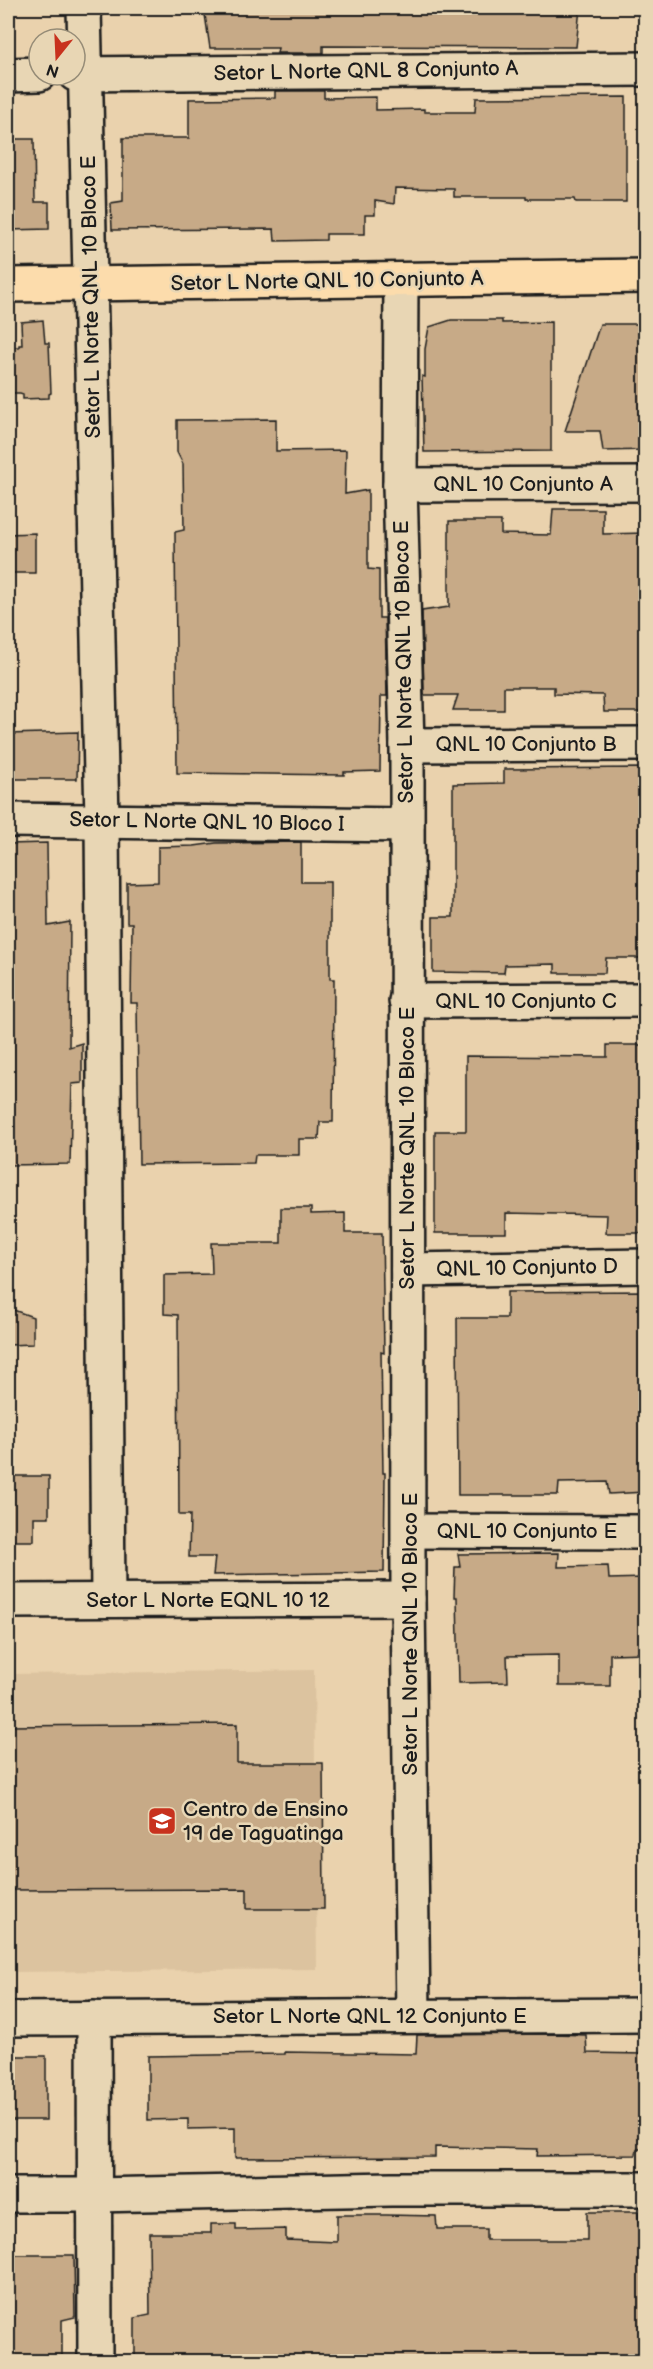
<svg xmlns="http://www.w3.org/2000/svg" width="653" height="2369" font-family="'Balsamiq Sans',sans-serif">
<style>
.built{fill:#dcc39f}
.building{fill:#c7aa87;stroke:#1c1c1c;stroke-width:1.5}
.lines{fill:none;stroke-linecap:round;stroke-linejoin:round}
.minor-casing{stroke:#1c1c1c;stroke-width:38}
.major-casing{stroke:#1c1c1c;stroke-width:38}
.minor{stroke:#e8d6b4;stroke-width:33}
.major{stroke:#fcdcac;stroke-width:33}
.labels{text-anchor:middle;dominant-baseline:central;stroke-width:5;stroke-linejoin:round;paint-order:stroke}
.street-label{font-size:21px;fill:#1c1c1c;stroke:#e8d6b4}
.poi-label{font-size:21px;fill:#1c1c1c;stroke:#e8d6b4;text-anchor:start}
</style>
<rect width="100%" height="100%" fill="#ead2ad"/>
<filter id="ink" filterUnits="userSpaceOnUse"><feTurbulence type="fractalNoise" baseFrequency=".0167" numOctaves="2"/><feDisplacementMap in="SourceGraphic" scale="12" xChannelSelector="R" yChannelSelector="G"/><feConvolveMatrix kernelMatrix="1 2 1 2 8 2 1 2 1" color-interpolation-filters="sRGB"/></filter>
<g filter="url(#ink)">
<polygon class="built" points="314,1670 317,1969 8,1972 8,1674"/>
<g class="building">
<polygon points="204,8 580,8 576,47 323,46 323,53 277,53 278,48 210,48"/>
<polygon points="275,91 324,91 324,98 376,97 376,110 424,109 424,112 475,112 476,98 626,97 626,202 576,202 575,199 526,199 526,197 454,197 454,189 395,188 394,204 375,201 375,215 365,215 365,234 326,234 326,240 275,241 274,229 112,230 111,203 123,201 123,138 189,138 189,99 275,98"/>
<polygon points="8,139 34,139 35,202 49,202 49,229 8,230"/>
<polygon points="43,320 45,343 49,343 51,393 49,394 49,398 23,399 23,394 20,393 11,393 8,347 19,347 19,345 22,345 21,322"/>
<polygon points="451,320 502,320 502,323 551,322 551,451 424,452 422,376 425,377 425,349 429,327"/>
<polygon points="600,324 645,324 645,450 603,451 600,431 565,431"/>
<polygon points="276,419 276,451 346,450 345,494 368,490 368,569 379,570 379,618 385,618 387,696 381,696 380,771 344,772 344,775 177,773 175,532 184,530 183,464 177,452 177,420"/>
<polygon points="553,509 603,509 603,534 645,533 645,712 604,712 603,695 554,694 554,687 504,687 504,710 453,710 458,695 424,695 422,611 449,607 449,521 501,521 501,534 551,535"/>
<polygon points="35,533 35,573 8,573 8,534"/>
<polygon points="78,732 77,779 8,779 8,734"/>
<polygon points="645,768 645,958 606,958 605,973 555,973 555,964 505,965 504,973 433,972 433,917 453,917 453,784 504,783 504,769"/>
<polygon points="301,842 301,882 330,882 330,979 334,979 333,1122 320,1122 319,1139 299,1139 299,1155 255,1155 254,1163 139,1164 137,1003 131,1003 132,923 127,923 127,883 158,882 158,847 194,846 216,843"/>
<polygon points="47,843 48,926 70,922 69,1047 82,1043 82,1083 72,1084 70,1164 8,1165 8,844"/>
<polygon points="607,1045 645,1045 645,1233 606,1233 607,1215 506,1213 506,1233 435,1233 435,1131 466,1131 466,1056 607,1057"/>
<polygon points="281,1208 311,1208 311,1214 345,1213 345,1233 382,1233 384,1353 381,1352 383,1473 385,1473 384,1572 213,1575 215,1557 189,1557 190,1515 179,1515 178,1315 164,1314 164,1275 212,1274 211,1243 281,1243"/>
<polygon points="645,1291 645,1492 609,1494 607,1482 559,1483 558,1495 458,1495 457,1318 507,1318 507,1292"/>
<polygon points="8,1308 33,1317 33,1344 8,1345"/>
<polygon points="8,1476 49,1476 49,1517 34,1517 34,1541 8,1541"/>
<polygon points="559,1553 558,1567 608,1566 609,1579 645,1578 645,1653 610,1654 610,1686 559,1686 559,1655 507,1656 508,1682 459,1683 457,1597 454,1597 455,1567 460,1567 458,1554"/>
<polygon points="237,1724 237,1763 323,1763 324,1909 247,1909 247,1889 8,1890 8,1726"/>
<polygon points="554,2034 586,2035 587,2053 645,2054 645,2149 637,2149 636,2155 537,2156 538,2149 435,2147 435,2157 235,2158 235,2128 188,2129 188,2119 148,2120 148,2056 285,2054 285,2052 416,2054 417,2035"/>
<polygon points="12,2056 46,2056 46,2120 8,2120 8,2076 15,2076"/>
<polygon points="587,2212 638,2212 639,2230 645,2230 645,2361 135,2361 135,2318 150,2315 149,2233 211,2233 211,2224 236,2224 236,2230 286,2229 286,2240 337,2242 337,2215 386,2215 436,2216 437,2229 486,2229 486,2240 587,2240"/>
<polygon points="8,2255 74,2255 75,2317 62,2320 62,2361 8,2361"/>
</g>
<g class="lines">
<g class="minor-casing">
<g id="minor">
<polyline points="84,8 102,820 108,1600"/>
<polyline points="75,74 646,69"/>
<polyline points="8,75 39,74"/>
<polyline points="401,280 400,485 407,745 408,1599 413,2015"/>
<polyline points="400,485 646,484"/>
<polyline points="407,745 646,744"/>
<polyline points="8,820 407,825"/>
<polyline points="406,1001 646,1000"/>
<polyline points="408,1270 646,1266"/>
<polyline points="409,1531 646,1532"/>
<polyline points="8,1601 408,1599"/>
<polyline points="94,2018 95,2362"/>
<polyline points="8,2019 646,2015"/>
<polyline points="8,2195 94,2195 391,2189 646,2189"/>
</g>
</g>
<g class="major-casing">
<polyline id="major" points="8,285 646,276"/>
</g>
<use href="#minor" class="minor"/>
<use href="#major" class="major"/>
</g>
</g>
<defs>
<g id="school-square" transform="scale(1.5)"><rect x="-9" y="-9" width="18" height="18" rx="4" fill="#c8321e" stroke="#e8d6b4"/><path d="M0-5L7-2L0 1L-7-2ZM-4 1L0 2.5L4 1V4Q0 6-4 4Z" fill="#fff"/></g>
</defs>
<g fill-rule="evenodd">
<use href="#school-square" x="162" y="1821"/>
</g>
<g class="labels">
<g class="street-label">
<text transform="translate(366 71) rotate(-1)">Setor L Norte QNL 8 Conjunto A</text>
<text transform="translate(327 281) rotate(-1)">Setor L Norte QNL 10 Conjunto A</text>
<text transform="translate(91 297) rotate(-91)">Setor L Norte QNL 10 Bloco E</text>
<text x="523" y="484">QNL 10 Conjunto A</text>
<text transform="translate(404 662) rotate(-91)">Setor L Norte QNL 10 Bloco E</text>
<text x="526" y="744">QNL 10 Conjunto B</text>
<text transform="translate(207 822) rotate(1)">Setor L Norte QNL 10 Bloco I</text>
<text x="526" y="1001">QNL 10 Conjunto C</text>
<text transform="translate(407 1148) rotate(-90)">Setor L Norte QNL 10 Bloco E</text>
<text transform="translate(527 1268) rotate(-1)">QNL 10 Conjunto D</text>
<text x="527" y="1531">QNL 10 Conjunto E</text>
<text x="208" y="1600">Setor L Norte EQNL 10 12</text>
<text transform="translate(410 1634) rotate(-90)">Setor L Norte QNL 10 Bloco E</text>
<text x="370" y="2016">Setor L Norte QNL 12 Conjunto E</text>
</g>
<g class="poi-label">
<text x="183" y="1809">Centro de Ensino<tspan x="183" dy="24">19 de Taguatinga</tspan></text>
</g>
</g>
<rect width="653" height="2369" fill="none" stroke="#e8d6b4" stroke-width="30"/>
<rect x="15" y="15" width="623" height="2339" fill="none" stroke="#1c1c1c" stroke-width="2" filter="url(#ink)"/>
<g transform="translate(57 57) rotate(198)"><circle r="28" fill="#e8d6b4" stroke="#968c77" stroke-width="1.5"/>
<path d="M0-4.5L10 22L0 15L-10 22Z" fill="#c8321e"/>
<text y="-9" font-size="16" font-weight="bold" text-anchor="middle" fill="#1c1c1c">N</text>
</g>
</svg>
